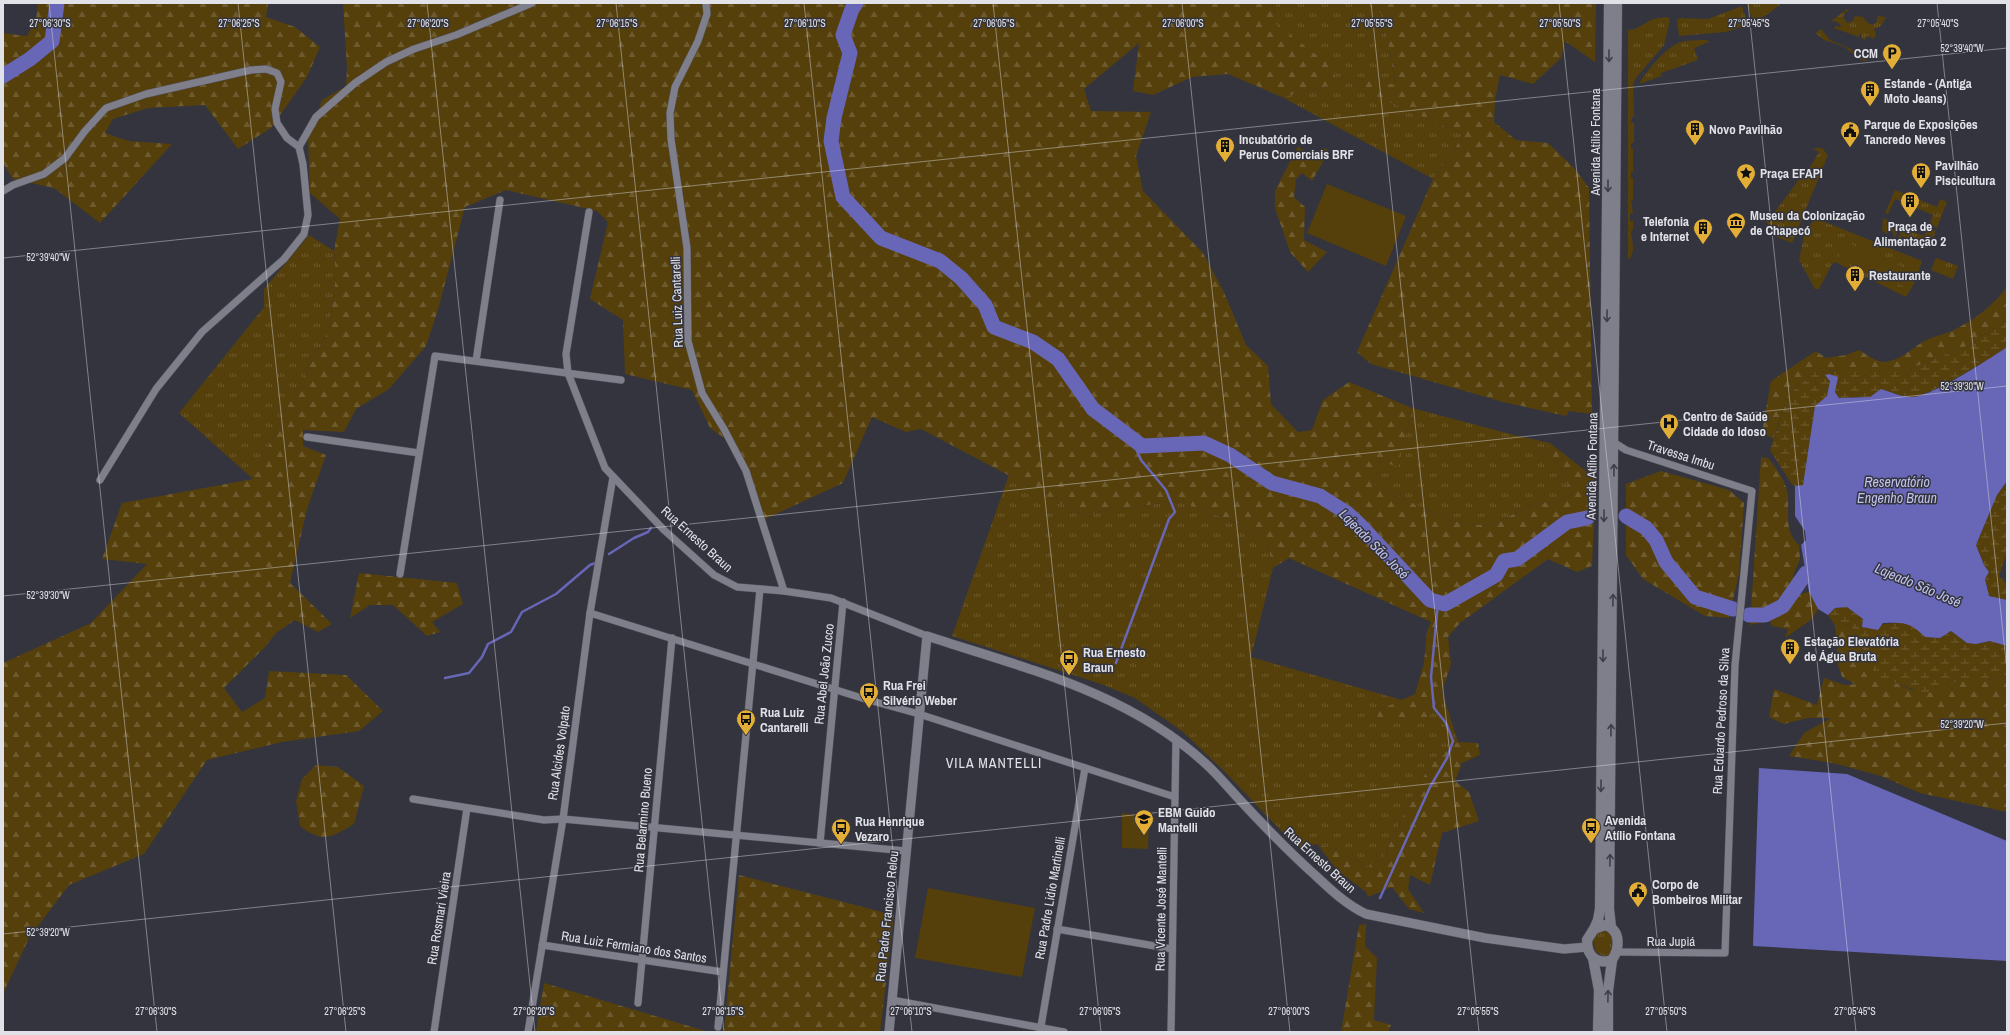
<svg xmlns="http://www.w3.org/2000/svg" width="2010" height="1035" font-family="'Archivo Narrow',sans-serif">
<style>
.grass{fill:url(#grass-tufts)}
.forest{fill:url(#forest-firs)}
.wetland{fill:url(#wetland-marsh)}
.park{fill:#553f0b}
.water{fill:#6866b7}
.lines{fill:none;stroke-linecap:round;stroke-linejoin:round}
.stream{stroke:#6866b7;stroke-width:2.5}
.river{stroke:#6866b7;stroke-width:15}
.minor-casing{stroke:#52525b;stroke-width:8}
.tertiary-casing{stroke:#52525b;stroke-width:10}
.secondary-casing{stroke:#52525b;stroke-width:11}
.minor{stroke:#7e7f8a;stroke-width:7}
.tertiary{stroke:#7e7f8a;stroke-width:9}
.secondary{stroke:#7e7f8a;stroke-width:10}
.oneway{stroke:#3e3f49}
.ticks{fill:none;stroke:#e1e1e8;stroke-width:1;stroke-opacity:0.45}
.labels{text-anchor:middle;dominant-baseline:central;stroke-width:3;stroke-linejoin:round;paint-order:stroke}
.poi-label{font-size:13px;font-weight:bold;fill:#e1e1e8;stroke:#33343e;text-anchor:start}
.street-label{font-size:13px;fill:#e1e1e8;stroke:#33343e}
.water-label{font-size:14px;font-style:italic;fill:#c1c3ef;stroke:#33343e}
.neighbourhood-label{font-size:14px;letter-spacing:1px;fill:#e1e1e8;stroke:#33343e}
.ticks-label{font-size:10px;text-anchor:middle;fill:#e1e1e8;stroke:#33343e;stroke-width:3;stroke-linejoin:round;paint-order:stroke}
</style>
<defs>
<pattern id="grass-tufts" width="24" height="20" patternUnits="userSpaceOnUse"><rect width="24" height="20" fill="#553f0b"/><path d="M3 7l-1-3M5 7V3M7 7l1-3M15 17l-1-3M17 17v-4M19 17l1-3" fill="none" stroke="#6d5a2f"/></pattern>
<pattern id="forest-firs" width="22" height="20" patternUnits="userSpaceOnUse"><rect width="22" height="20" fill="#553f0b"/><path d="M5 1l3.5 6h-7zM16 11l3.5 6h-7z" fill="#6d5a2f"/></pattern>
<pattern id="wetland-marsh" width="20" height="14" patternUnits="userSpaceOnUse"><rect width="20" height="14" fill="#553f0b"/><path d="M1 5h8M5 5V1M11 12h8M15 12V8" fill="none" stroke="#6d5a2f"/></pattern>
</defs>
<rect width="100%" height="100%" fill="#33343e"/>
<g class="grass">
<polygon points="1276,3 1370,3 1383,15 1396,86 1355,77 1359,88 1464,135 1433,179 1282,97 1331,85 1273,22"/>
<polygon points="1747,3 1782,3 1768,14 1753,22"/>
<polygon points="1742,6 1748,25 1726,32 1679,36 1677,20 1680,18 1708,19"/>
<polygon points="1847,9 1850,11 1846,11 1843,17 1847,23 1853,21 1855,16 1863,17 1868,23 1872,25 1877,22 1877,16 1886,17 1881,26 1874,29 1876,34 1874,39 1867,36 1865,40 1861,38 1862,34 1860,34 1859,37 1834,28 1836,26 1840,27 1841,25 1835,21 1830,22"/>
<path d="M1667 17 1669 18 1670 21 1664 45 1636 78 1633 84 1634 117H1632L1631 123H1634V143H1631V149H1633V172H1631V178H1633V199L1631 201 1633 213 1630 214V221H1633V230L1631 231C1631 239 1637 252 1628 260V30L1635 29 1653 19Z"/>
<path d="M1821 29 1830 40 1865 55 1868 58 1867 61C1858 61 1853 53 1846 48 1834 41 1825 44 1816 33Z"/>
<path d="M1707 40 1709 42 1694 48 1698 60 1661 73 1662 76 1639 84C1647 70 1664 50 1678 43 1686 40 1698 40 1707 40Z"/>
<polygon points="1816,148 1822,148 1828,155 1792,243 1774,236 1767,222 1756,219 1763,212 1771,217 1804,173 1806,174 1819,152 1813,149"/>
<polygon points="1895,190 1937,207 1940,199 1947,202 1937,228 1929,225 1933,215 1895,199 1888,214 1885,213"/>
<polygon points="1815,218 1922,261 1915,282 1906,297 1835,262 1832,264 1819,289 1815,289 1799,260 1805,232"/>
<polygon points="1883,218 1900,226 1895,237 1893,236 1894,233 1888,230 1887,234 1882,230"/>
<polygon points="1903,228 1924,236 1927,228 1936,231 1932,241 1929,242 1931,243 1926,249 1923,248 1924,245 1917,242 1916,245 1908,242 1908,239 1902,236 1900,239 1898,238"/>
<polygon points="309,235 334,251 336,276 329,330 288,405 253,479 179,413 264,307 264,289"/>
<polygon points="1936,258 1958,266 1953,279 1931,270"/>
<polygon points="1412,408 1514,435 1550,443 1540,455 1558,463 1566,479 1571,495 1555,503 1537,502 1496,523 1476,525 1448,520 1373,484 1381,461 1398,466"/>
<polygon points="1009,475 1082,514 1177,501 1249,527 1267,541 1273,568 1251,657 1402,700 1377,711 1428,717 1442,692 1458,742 1437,757 1420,782 1383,858 1368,867 1336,850 1317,844 1300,848 1288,838 1224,771 1183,732 1135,698 1101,684 952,636"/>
<path d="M1603 929C1615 933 1614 945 1610 955L1603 956 1596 952 1593 941 1597 932Z"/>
</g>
<g class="forest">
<polygon points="38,3 268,3 266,17 295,27 320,47 307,77 271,128 238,149 205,105 148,108 113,119 105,133 129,141 172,144 100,223 54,188 13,179 3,163 3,33 27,36 36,19"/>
<polygon points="343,3 1276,3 1273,22 1336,70 1331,85 1282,97 1228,74 1192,77 1153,95 1133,91 1139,43 1084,89 1091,111 1151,112 1136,156 1143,191 1203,253 1223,290 1246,345 1268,366 1271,404 1298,432 1312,430 1323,400 1349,382 1412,408 1398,467 1381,461 1373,484 1448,520 1476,525 1496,523 1537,502 1555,503 1571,495 1566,479 1558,463 1540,455 1550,443 1596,479 1592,566 1577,572 1548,559 1460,623 1448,637 1451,664 1442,692 1428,717 1378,722 1377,711 1415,694 1424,663 1427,631 1431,622 1289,558 1273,568 1267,541 1249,527 1177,501 1082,514 921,429 906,432 872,417 843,483 765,519 755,488 727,440 710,428 692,390 625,374 623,320 590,299 608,222 597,211 506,190 465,207 438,310 426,346 389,389 356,409 344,432 303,430 303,446 326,455 307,509 290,583 332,624 318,632 295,620 276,633 265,647 224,688 242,712 265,698 269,671 346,675 383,711 359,731 282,742 207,760 144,854 69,885 29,938 3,994 3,663 91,623 147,564 102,559 122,503 253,479 288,405 329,330 336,276 334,251 340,219 310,193 308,139 322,100 346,86 347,68"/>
<polygon points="1370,3 1596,3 1595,62 1565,41 1561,58 1533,84 1500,75 1495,100 1494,122 1516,140 1548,143 1575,169 1589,188 1592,414 1569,411 1566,416 1503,402 1371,364 1357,352 1433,179 1464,135 1358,88 1355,77 1396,85 1383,15"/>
<polygon points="1298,146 1308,155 1325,148 1329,151 1312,181 1302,173 1296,179 1294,197 1305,207 1304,240 1327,252 1308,272 1290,252 1275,208 1275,191"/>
<path d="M2007 287V320L1969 345 1907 370H1840L1815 372 1788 395 1773 439 1762 432 1771 381 1816 351 1826 358 1846 355 1859 350C1865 353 1876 362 1883 362 1899 361 1909 351 1921 343 1930 337 1942 335 1952 331 1974 320 1993 306 2007 287Z"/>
<path d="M1761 457 1768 458C1776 468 1784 478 1787 491 1791 510 1782 530 1799 545L1800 559 1793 576 1798 586 1799 594 1809 592 1818 609 1812 619 1785 638 1788 629 1772 626 1770 621 1750 625Z"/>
<polygon points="1661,471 1729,490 1744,503 1739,573 1729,618 1705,616 1643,579 1626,555 1626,484"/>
<polygon points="359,573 457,583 463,604 432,622 440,632 427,636 393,605 370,605 350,618"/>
<polygon points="1843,623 1852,628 1862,650 1893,682 1912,690 1948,686 1962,679 1986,679 2007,675 2007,812 1920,793 1881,776 1833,763 1789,756 1804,733 1831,718 1807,718 1784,724 1769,717 1774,689 1817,705 1824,678 1845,685 1855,684 1842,677 1838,665 1835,625"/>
<polygon points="1458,742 1478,743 1480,755 1462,763 1455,781 1469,792 1479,821 1442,833 1430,885 1410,875 1408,889 1424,913 1409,909 1392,887 1368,897 1366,892 1337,870 1317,844 1336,850 1368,867 1383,858 1420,782 1437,757"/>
<path d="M316 765 338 767 364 786 354 824C332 837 323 844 300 826L296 801 302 779Z"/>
<polygon points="739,875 894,915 880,1032 724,1032"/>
<polygon points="1366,924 1365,946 1377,958 1374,1020 1391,1025 1388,1032 1341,1032 1359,925"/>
<polygon points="544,983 709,1032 536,1032"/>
</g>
<g class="wetland">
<path d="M2007 320V347C1991 358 1928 398 1911 397 1901 397 1891 392 1881 389L1871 397 1838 398 1835 392 1837 377 1826 375 1830 381 1827 396 1815 407 1803 486H1795L1791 483 1770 450 1788 395 1815 372 1840 370H1907L1969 345Z"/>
<polygon points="2007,481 2007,552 1999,576 2007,584 2007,600 1989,596 1985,579 1989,572 1984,565 1976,545 1997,495"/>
<polygon points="1847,607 1863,619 1862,627 1902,622 1914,626 1925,637 1940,638 1951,631 1967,643 1977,644 1990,641 2007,646 2007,675 1986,679 1962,679 1948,686 1926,694 1893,682 1889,684 1874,672 1852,628 1843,623 1835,625 1828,615 1835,608"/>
</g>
<g class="park">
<polygon points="1327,184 1406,216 1386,266 1307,233"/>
<polygon points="1846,242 1916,273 1913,280 1909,281 1905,287 1838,259"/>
<polygon points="1122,813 1149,817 1148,849 1122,848"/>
<polygon points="928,888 1035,908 1022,977 915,958"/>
</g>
<g class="water">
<path d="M2007 347V481L1997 495 1976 545 1984 565 1989 572 1985 579 1989 596 2007 600V646L1990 641 1976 644 1967 643 1951 631 1940 638 1925 637C1910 622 1904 622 1883 623L1878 630 1862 627 1863 619 1847 607 1835 608 1828 615 1818 609 1809 592 1801 545 1806 540 1805 531 1795 516V486L1803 485 1815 406 1827 396 1830 381 1825 375 1829 374 1838 377 1835 392 1839 398 1870 397 1881 389C1891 392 1901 397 1911 397 1928 399 1991 358 2007 347Z"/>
<polygon points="1759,768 1847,774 2007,841 2007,961 1753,946"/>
</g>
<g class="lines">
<g class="stream">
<polyline points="609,554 634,538 648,532 651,528"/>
<polyline points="1116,663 1169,519 1175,512 1166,490 1141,460 1131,437"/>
<polyline points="445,678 469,673 482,657 488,644 511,632 522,612 556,594 590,565 598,562"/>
<polyline points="1380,898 1430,787 1447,758 1453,741 1446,723 1434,708 1431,677 1438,603"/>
</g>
<g class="river">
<polyline points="856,3 852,9 843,35 850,53 834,118 831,141 843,197 881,238 940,261 961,278 985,305 994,327 1033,342 1058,359 1093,409 1142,446 1204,443 1230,455 1272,483 1320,496 1347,513 1361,526 1430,600 1445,604 1496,575 1504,561 1517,559 1567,522 1587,518"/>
<polyline points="3,76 30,59 52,41 57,3"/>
<polyline points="1626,516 1646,528 1656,540 1666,562 1695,597 1733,609"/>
<polyline points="1749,615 1765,615 1783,606 1806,573 1826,569"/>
</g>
<g class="minor-casing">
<g id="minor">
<polyline points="706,3 707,14 698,41 675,87 670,113 671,139 687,248 688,341 702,393 724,429 746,471 784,591"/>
<polyline points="299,147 316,117 355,83 386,62 414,49 456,35 532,3"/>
<polyline points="3,191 13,185 44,174 65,158 85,131 106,108 146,94 251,70 266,69 277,73 281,82 275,109 277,123 287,138 299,147 303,164 308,215 304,234 284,259 202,332 156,389 100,480"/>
<polyline points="589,212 566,354 568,373 605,468 664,530 714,575 737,587 784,591 831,598 927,636"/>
<polyline points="476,361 500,200"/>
<polyline points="307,437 419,453"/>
<polyline points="1610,440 1626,450 1752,491 1735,665 1725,953 1617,952"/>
<polyline points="400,574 435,356 621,380"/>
<polyline points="590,613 865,699 919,714 1175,797"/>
<polyline points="413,799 544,820 563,819 906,851"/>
<polyline points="820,843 843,602"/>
<polyline points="1057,929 1172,949"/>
<polyline points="542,945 723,972"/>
<polyline points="892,1000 1064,1032"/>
<polyline points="638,1003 672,638"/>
<polyline points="718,1027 760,589"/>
<polyline points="434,1032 467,808"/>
<polyline points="528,1032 563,819 590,613 613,477"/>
<polyline points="1040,1032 1085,768"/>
<polyline points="1171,1032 1176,739"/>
</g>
</g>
<g class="tertiary-casing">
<path id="tertiary" d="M889 1032 927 636C1024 668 1128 692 1206 764 1217 774 1228 787 1239 799 1264 826 1289 852 1316 876 1332 891 1347 905 1366 914L1485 938 1564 949 1587 947"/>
</g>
<g class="secondary-casing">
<g id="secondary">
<path d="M1605 925C1621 930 1620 948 1612 960 1596 965 1587 956 1587 940L1594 929Z"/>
<polyline points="1611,927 1609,909 1617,3"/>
<polyline points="1594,929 1598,920 1600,909 1609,3"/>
<polyline points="1593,958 1599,990 1598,1032"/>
<polyline points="1608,1032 1608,991 1612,960"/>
</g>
</g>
<use href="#minor" class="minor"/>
<use href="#tertiary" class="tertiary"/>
<use href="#secondary" class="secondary"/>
</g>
<defs><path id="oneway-shaft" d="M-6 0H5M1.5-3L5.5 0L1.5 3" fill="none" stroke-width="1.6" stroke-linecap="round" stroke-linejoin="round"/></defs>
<g class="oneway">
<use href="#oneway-shaft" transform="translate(1609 56) rotate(90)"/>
<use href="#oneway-shaft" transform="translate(1608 186) rotate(90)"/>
<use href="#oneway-shaft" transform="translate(1607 316) rotate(91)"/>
<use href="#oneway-shaft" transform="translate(1614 470) rotate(-90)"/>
<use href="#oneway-shaft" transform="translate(1604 516) rotate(91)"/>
<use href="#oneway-shaft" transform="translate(1613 600) rotate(-89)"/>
<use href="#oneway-shaft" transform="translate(1603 656) rotate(90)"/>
<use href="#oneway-shaft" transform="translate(1611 730) rotate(-89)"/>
<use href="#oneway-shaft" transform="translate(1601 786) rotate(91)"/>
<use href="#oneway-shaft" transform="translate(1610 860) rotate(-89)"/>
<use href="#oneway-shaft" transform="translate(1608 996) rotate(-89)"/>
</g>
<path class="ticks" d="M49 3 157 1032M238 3 346 1032M427 3 535 1032M616 3 724 1032M804 3 912 1032M993 3 1101 1032M1182 3 1290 1032M1371 3 1479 1032M1559 3 1667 1032M1748 3 1856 1032M1937 3 2007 671M3 258 2007 48M3 596 2007 386M3 934 2007 723"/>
<defs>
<g id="parking-pin" transform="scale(1)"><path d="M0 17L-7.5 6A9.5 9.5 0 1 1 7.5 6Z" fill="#e3ae35" stroke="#33343e"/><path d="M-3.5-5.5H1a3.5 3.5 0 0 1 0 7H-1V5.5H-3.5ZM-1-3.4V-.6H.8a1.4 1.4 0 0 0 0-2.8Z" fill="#111"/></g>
<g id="building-pin" transform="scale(1)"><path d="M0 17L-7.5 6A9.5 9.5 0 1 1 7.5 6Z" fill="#e3ae35" stroke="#33343e"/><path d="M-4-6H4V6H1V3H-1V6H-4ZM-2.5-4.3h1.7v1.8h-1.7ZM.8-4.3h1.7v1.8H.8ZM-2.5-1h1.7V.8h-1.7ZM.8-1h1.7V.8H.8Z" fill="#111"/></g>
<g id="civic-pin" transform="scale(1)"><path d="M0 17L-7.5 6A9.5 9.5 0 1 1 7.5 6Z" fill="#e3ae35" stroke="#33343e"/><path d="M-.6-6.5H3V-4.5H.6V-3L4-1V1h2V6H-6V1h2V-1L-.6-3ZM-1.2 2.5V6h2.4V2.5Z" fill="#111"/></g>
<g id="sight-pin" transform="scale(1)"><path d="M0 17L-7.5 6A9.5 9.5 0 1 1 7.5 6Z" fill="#e3ae35" stroke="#33343e"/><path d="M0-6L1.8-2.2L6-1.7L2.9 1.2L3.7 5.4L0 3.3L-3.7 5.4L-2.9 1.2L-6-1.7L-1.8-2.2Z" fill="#111"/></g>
<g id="museum-pin" transform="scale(1)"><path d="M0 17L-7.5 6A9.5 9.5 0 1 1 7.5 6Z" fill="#e3ae35" stroke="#33343e"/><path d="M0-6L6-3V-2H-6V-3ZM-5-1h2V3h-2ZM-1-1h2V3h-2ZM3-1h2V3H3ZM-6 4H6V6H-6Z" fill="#111"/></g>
<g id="hospital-pin" transform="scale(1)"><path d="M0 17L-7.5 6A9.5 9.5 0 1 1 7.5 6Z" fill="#e3ae35" stroke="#33343e"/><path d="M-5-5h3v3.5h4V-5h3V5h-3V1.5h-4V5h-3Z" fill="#111"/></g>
<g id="bus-pin" transform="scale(1)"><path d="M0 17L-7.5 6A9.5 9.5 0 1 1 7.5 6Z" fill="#e3ae35" stroke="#33343e"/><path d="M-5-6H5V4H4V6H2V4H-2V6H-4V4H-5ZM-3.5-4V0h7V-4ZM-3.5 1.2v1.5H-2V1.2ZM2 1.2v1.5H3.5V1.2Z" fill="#111"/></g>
<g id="school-pin" transform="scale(1)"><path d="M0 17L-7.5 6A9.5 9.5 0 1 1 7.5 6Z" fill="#e3ae35" stroke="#33343e"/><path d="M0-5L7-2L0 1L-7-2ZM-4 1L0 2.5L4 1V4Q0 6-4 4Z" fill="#111"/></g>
</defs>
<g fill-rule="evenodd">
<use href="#parking-pin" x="1892" y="53"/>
<use href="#building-pin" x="1870" y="90"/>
<use href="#building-pin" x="1695" y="129"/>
<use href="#civic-pin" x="1850" y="131"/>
<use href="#building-pin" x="1225" y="146"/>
<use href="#building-pin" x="1921" y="172"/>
<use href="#sight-pin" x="1746" y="173"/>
<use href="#building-pin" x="1910" y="201"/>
<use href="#museum-pin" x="1736" y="222"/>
<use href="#building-pin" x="1703" y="228"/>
<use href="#building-pin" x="1855" y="275"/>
<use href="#hospital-pin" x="1669" y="423"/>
<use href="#building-pin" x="1790" y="648"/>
<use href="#bus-pin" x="1069" y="659"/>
<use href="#bus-pin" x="869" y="692"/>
<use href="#bus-pin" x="746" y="719"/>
<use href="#school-pin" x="1144" y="819"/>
<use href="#bus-pin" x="1591" y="827"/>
<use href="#bus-pin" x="841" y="828"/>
<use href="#civic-pin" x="1638" y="891"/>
</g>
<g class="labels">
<g class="poi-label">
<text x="1878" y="53" text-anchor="end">CCM</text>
<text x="1884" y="83">Estande - (Antiga<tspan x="1884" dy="15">Moto Jeans)</tspan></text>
<text x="1864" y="124">Parque de Exposições<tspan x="1864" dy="15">Tancredo Neves</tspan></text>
<text x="1709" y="129">Novo Pavilhão</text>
<text x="1239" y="139">Incubatório de<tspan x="1239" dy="15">Perus Comerciais BRF</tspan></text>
<text x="1935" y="165">Pavilhão<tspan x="1935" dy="15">Piscicultura</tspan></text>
<text x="1760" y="173">Praça EFAPI</text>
<text x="1750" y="215">Museu da Colonização<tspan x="1750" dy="15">de Chapecó</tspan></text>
<text x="1689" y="221" text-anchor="end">Telefonia<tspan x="1689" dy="15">e Internet</tspan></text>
<text x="1910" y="226" text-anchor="middle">Praça de<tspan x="1910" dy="15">Alimentação 2</tspan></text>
<text x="1869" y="275">Restaurante</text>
<text x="1683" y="416">Centro de Saúde<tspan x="1683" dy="15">Cidade do Idoso</tspan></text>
<text x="1804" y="641">Estação Elevatória<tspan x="1804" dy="15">de Água Bruta</tspan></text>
<text x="1083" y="652">Rua Ernesto<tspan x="1083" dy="15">Braun</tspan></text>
<text x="883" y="685">Rua Frei<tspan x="883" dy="15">Silvério Weber</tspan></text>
<text x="760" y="712">Rua Luiz<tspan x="760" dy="15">Cantarelli</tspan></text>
<text x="1158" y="812">EBM Guido<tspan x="1158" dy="15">Mantelli</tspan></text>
<text x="1605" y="820">Avenida<tspan x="1605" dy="15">Atílio Fontana</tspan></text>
<text x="855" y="821">Rua Henrique<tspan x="855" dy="15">Vezaro</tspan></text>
<text x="1652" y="884">Corpo de<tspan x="1652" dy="15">Bombeiros Militar</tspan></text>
</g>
<g class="street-label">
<text transform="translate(1595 142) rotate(-90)">Avenida Atílio Fontana</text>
<text transform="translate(677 302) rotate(-92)">Rua Luiz Cantarelli</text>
<text transform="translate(1681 455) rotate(18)">Travessa Imbu</text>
<text transform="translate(1592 466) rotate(-89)">Avenida Atílio Fontana</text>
<text transform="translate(697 539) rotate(42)">Rua Ernesto Braun</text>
<text transform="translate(824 674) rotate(-84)">Rua Abel João Zucco</text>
<text transform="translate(1721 721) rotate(-87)">Rua Eduardo Pedroso da Silva</text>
<text transform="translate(559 753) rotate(-82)">Rua Alcides Volpato</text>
<text transform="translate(643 820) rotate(-85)">Rua Belarmino Bueno</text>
<text transform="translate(1320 860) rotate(42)">Rua Ernesto Braun</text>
<text transform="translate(1050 898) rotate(-80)">Rua Padre Lidio Martinelli</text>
<text transform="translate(1161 909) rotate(-89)">Rua Vicente José Mantelli</text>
<text transform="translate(887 916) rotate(-84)">Rua Padre Francisco Relou</text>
<text transform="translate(439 918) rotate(-81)">Rua Rosmari Vieira</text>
<text x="1671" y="941">Rua Jupiá</text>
<text transform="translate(634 947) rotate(9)">Rua Luiz Fermiano dos Santos</text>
</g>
<g class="water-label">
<text x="1897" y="482">Reservatório<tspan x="1897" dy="16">Engenho Braun</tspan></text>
<text transform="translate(1374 544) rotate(45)">Lajeado São José</text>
<text transform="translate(1918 585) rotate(23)">Lajeado São José</text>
</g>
<g class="neighbourhood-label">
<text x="994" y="763">VILA MANTELLI</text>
</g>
</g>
<g class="ticks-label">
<text x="50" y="27">27°06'30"S</text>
<text x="239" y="27">27°06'25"S</text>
<text x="428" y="27">27°06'20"S</text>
<text x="617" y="27">27°06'15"S</text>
<text x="805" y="27">27°06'10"S</text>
<text x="994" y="27">27°06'05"S</text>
<text x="1183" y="27">27°06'00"S</text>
<text x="1372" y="27">27°05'55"S</text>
<text x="1560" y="27">27°05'50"S</text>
<text x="1749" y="27">27°05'45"S</text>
<text x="1938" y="27">27°05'40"S</text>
<text x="1962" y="52">52°39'40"W</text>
<text x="48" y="261">52°39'40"W</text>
<text x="1962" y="390">52°39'30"W</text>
<text x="48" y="599">52°39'30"W</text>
<text x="1962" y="728">52°39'20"W</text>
<text x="48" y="936">52°39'20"W</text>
<text x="156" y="1015">27°06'30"S</text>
<text x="345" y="1015">27°06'25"S</text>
<text x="534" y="1015">27°06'20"S</text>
<text x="723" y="1015">27°06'15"S</text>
<text x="911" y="1015">27°06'10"S</text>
<text x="1100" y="1015">27°06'05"S</text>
<text x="1289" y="1015">27°06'00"S</text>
<text x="1478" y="1015">27°05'55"S</text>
<text x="1666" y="1015">27°05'50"S</text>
<text x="1855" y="1015">27°05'45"S</text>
</g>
<rect width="2010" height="1035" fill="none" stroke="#e1e1e8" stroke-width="8"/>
</svg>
